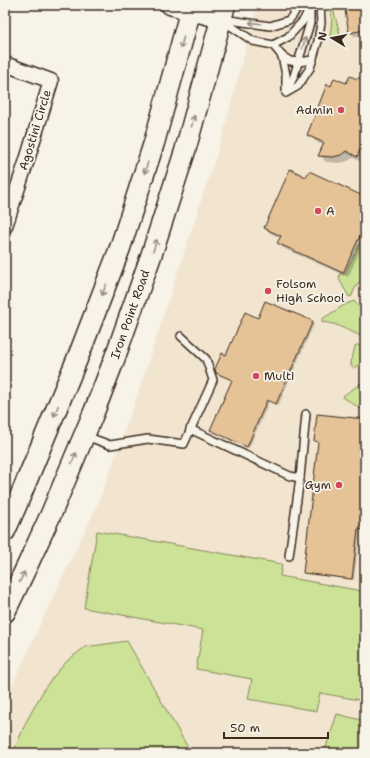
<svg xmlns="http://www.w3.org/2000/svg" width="370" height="758" font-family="'Shantell Sans',sans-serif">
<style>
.built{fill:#f2e5d0}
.green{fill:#cce297;stroke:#84865a}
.shadow{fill:#0003}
.building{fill:#e5c397;stroke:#3b2a1e}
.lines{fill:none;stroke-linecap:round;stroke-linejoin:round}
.service-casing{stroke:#3b2a1e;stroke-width:10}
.minor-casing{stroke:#3b2a1e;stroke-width:17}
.tertiary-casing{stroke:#3b2a1e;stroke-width:21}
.secondary-casing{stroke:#3b2a1e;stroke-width:23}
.service{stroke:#f7f3e8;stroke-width:7}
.minor{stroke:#f7f3e8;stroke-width:14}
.tertiary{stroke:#f7f3e8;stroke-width:18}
.secondary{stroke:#f7f3e8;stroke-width:20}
.oneway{stroke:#998e83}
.poi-dot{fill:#d1495b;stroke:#f7f3e8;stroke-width:1.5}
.labels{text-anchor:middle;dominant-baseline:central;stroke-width:3.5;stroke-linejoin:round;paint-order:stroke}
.poi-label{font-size:12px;fill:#3b2a1e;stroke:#f7f3e8;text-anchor:start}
.street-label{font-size:12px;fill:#3b2a1e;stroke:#f7f3e8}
</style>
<rect width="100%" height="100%" fill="#f7f3e8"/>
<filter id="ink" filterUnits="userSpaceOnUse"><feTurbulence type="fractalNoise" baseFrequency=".025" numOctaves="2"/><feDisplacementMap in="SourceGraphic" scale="8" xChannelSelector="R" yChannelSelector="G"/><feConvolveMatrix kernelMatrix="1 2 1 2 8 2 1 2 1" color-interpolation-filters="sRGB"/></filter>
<g filter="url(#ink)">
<polygon class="built" points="257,5 365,5 365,753 5,753 5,701 44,616 99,501 136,399 223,134"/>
<g class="green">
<polygon points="330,5 332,5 340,34 338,36 339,37 337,40 330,36 332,19"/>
<polygon points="364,235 365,235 365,282 360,281 354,290 352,296 349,297 339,279 340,273 344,275"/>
<polygon points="354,301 358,306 365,308 365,336 361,336 334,324 322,322 322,319 346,304"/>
<polygon points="356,345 359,345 365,351 365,360 354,368 351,366 351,363 355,346"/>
<polygon points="363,382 365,382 365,397 363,408 361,409 353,404 343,397 344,395"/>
<polygon points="97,531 282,564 280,576 362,591 360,605 365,607 365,701 320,693 316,711 248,699 252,679 196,669 203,630 84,608"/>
<polygon points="127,641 191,753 13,753 27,720 46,686 55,675 59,670 67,661 85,647"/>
<polygon points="337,714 365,721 365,753 324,753"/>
</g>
<g class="shadow">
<polygon points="345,5 365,5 365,35 355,37 350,32"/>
<polygon points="365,77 365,160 364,163 353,158 348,161 340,163 326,162 320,155 324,146 315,141 308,134 331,87 347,85"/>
<polygon points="307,178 365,198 365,240 348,277 283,248 278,243 281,238 270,233 265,228"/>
<polygon points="258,319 312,322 314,324 278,406 269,402 249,448 213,432 211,430 233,381 219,375 217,372 227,356"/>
<polygon points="365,420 365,531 360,530 354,580 306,574 304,572 319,443 315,441"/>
</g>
<g class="building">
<polygon points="344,5 365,5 365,30 349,33"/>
<polygon points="365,75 365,138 357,157 346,151 341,155 333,157 318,156 324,143 307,135 327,84 331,86 334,78 346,83 350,76 357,79"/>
<polygon points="290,169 306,177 309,171 365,197 365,225 343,273 277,243 281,236 264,228"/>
<polygon points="265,301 313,321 276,404 267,400 247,447 210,430 232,380 216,373 215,369 222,353 226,355 245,312 258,318"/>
<polygon points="317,414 365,419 365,530 358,529 352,579 303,573 318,442 314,441"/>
</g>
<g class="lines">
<g class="service-casing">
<g id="service">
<polyline points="223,19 270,26 289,20 293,15 299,5"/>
<polyline points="222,20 253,41 273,45 282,56 290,61 298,62 313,60"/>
<polyline points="273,45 288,37 303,21 310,8"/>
<polyline points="282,56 286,75 286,88"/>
<polyline points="286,92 294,76 310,23 310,7"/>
<polyline points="286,93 298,86 310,68 318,41 321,23 320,5"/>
<polyline points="190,429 290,476 300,478"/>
<polyline points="86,436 110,445 148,439 184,444 213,380 206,359 181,336"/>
<polyline points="289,556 300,478 306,414"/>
</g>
</g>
<g class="minor-casing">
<polyline id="minor" points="5,64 51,81 27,160 5,226"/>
</g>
<g class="tertiary-casing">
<polyline id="tertiary" points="170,5 221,19"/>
</g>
<g class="secondary-casing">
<g id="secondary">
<polyline points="5,531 17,504 80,352 120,248 154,143 192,5"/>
<path id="s1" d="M5 612 28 564 51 514 94 412 114 360 151 256 185 151 225 5"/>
</g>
</g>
<use href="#service" class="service"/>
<use href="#minor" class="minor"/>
<use href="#tertiary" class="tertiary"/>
<use href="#secondary" class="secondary"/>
</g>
<defs><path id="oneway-shaft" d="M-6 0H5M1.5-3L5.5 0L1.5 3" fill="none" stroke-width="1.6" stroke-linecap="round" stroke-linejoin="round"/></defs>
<g class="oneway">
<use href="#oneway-shaft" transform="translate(255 23) rotate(-173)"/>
<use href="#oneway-shaft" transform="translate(182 43) rotate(105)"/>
<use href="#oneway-shaft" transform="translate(304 43) rotate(-73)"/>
<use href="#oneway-shaft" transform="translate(193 121) rotate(-75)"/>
<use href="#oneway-shaft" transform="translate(146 168) rotate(108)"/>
<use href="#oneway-shaft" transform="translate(155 245) rotate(-72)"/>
<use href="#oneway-shaft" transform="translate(104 290) rotate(111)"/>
<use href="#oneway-shaft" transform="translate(56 411) rotate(113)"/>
<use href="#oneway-shaft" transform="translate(74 458) rotate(-67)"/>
<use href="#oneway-shaft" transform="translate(22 577) rotate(-64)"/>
</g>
</g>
<g class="poi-dot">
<circle cx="341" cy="110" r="4"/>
<circle cx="318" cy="211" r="4"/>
<circle cx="268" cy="291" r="4"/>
<circle cx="256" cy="376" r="4"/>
<circle cx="339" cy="485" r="4"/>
</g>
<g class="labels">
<g class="poi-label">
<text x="333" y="110" text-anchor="end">Admin</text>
<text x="326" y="211">A</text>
<text x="276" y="284">Folsom<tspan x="276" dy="14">High School</tspan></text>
<text x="264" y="376">Multi</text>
<text x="331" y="485" text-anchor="end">Gym</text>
</g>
<g class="street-label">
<text transform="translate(35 130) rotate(-73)">Agostini Circle</text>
<text stroke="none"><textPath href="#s1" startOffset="323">Iron Point Road</textPath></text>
</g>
</g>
<rect width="370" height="758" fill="none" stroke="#f7f3e8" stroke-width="20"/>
<rect x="10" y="10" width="350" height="738" fill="none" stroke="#3b2a1e" stroke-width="1.5" filter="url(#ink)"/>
<g transform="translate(332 38) rotate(280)" stroke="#f7f3e8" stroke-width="3" paint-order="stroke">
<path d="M0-3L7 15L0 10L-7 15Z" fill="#3b2a1e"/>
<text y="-6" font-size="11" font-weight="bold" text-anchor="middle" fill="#3b2a1e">N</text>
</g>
<path d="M224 732v6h104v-6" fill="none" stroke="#3b2a1e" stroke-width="2"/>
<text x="230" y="732" font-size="12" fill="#3b2a1e" stroke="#f7f3e8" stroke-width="3" paint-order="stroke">50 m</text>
</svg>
